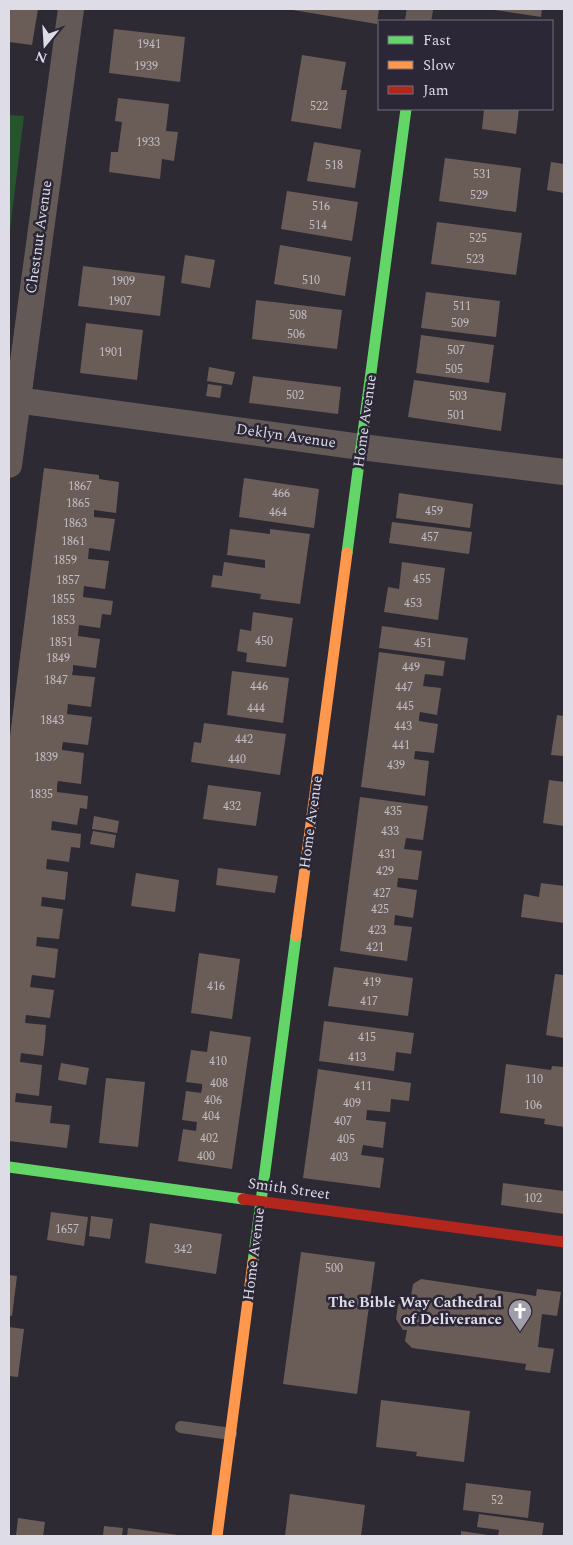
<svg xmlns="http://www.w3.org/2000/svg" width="573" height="1545" font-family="Spectral,serif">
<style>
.green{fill:#25542e}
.building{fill:#6a5d57}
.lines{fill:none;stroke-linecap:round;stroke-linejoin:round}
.lane{stroke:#635a57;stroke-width:12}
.street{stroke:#635a57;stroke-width:26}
.fast{stroke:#63d668;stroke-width:11}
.slow{stroke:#ff974d;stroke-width:11}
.jam{stroke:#b3261e;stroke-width:11}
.labels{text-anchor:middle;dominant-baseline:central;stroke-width:5;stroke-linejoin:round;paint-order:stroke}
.number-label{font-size:12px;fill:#c1bcc2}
.street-label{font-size:15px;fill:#dedce6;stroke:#2b2737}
.poi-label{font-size:15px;font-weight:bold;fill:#dedce6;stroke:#2b2737;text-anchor:end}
</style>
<rect width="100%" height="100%" fill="#2d2a34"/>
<polygon class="green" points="9,115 24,116 9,238"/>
<g class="building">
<polygon points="9,9 38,9 32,45 9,42"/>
<polygon points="287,9 379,9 377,24"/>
<polygon points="488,9 542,9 541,17"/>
<polygon points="114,29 185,37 180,82 109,73"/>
<polygon points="302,55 346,62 341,90 347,90 341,129 291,121"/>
<polygon points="118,98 169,104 166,131 178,132 174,161 162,159 160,179 109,172 111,152 118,152 122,122 115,121"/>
<polygon points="484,109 519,109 516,134 482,129"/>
<polygon points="314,142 361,150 355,188 307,181"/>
<polygon points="445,158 521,168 516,212 439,201"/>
<polygon points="551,162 564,164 564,193 547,190"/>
<polygon points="287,191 358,202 352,241 281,229"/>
<polygon points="437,222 522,233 516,275 431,264"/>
<polygon points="280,245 351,257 345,296 274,284"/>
<polygon points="185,255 215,260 210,288 181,283"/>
<polygon points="83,266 165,276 160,316 78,306"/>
<polygon points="426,292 500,301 496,337 421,328"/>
<polygon points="256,300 342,310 337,349 252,339"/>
<polygon points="86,323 143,330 137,380 80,373"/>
<polygon points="421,335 494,345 489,383 416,373"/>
<polygon points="209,367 235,372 232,385 207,381"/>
<polygon points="253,376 341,387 338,414 249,403"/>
<polygon points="414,380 506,393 501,431 408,417"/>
<polygon points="208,384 222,386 220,398 206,396"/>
<polygon points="44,468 99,475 99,479 119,482 116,513 94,510 94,517 115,519 110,551 89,548 88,559 109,561 105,589 84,586 83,597 113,601 111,615 102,614 100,628 79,625 78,636 100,639 96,668 73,665 73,670 72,675 95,677 91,707 68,704 67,714 92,717 88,745 63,742 62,747 62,750 84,753 81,784 58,781 57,786 57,792 88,796 87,809 80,808 77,825 52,821 51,830 81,834 80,848 71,847 69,862 47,859 46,869 68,872 65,900 42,897 41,906 63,909 59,939 37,937 36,946 58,949 55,978 32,975 30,987 54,990 50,1018 26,1015 25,1023 46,1025 45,1040 43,1056 21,1053 20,1062 42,1065 39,1096 16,1093 15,1102 52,1106 50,1123 70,1125 67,1148 9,1141 9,744"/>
<polygon points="244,478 319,489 314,528 239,517"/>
<polygon points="399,493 473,504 470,528 396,518"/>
<polygon points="392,522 472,532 469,554 389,543"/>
<polygon points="230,529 270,534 270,529 310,534 300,604 260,599 261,594 211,587 213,575 222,576 224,562 265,568 265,560 227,555"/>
<polygon points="402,562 445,568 438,620 384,612 388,587 399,589"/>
<polygon points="253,612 293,618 286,667 246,662 247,653 237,651 240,629 251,631"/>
<polygon points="382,626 468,638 465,660 379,648"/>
<polygon points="379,652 445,661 443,676 425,674 423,686 441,688 437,715 420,712 419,718 419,721 438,724 434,753 415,751 414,759 429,761 425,796 361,787"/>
<polygon points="232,671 289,678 283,723 227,715"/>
<polygon points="557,715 564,716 564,756 551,755"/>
<polygon points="204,723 286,734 280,775 191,762 194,742 201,743"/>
<polygon points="549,780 564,782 564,826 543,823"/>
<polygon points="208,785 261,792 256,826 203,819"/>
<polygon points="360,797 428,806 423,840 406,838 404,849 422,851 418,880 398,878 397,887 417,890 413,918 395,915 394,925 412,927 407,961 340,951"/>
<polygon points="94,816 119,821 117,833 92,829"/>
<polygon points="93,831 116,835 114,848 90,844"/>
<polygon points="218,868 278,876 275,893 216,885"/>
<polygon points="136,873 179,880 175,912 131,906"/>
<polygon points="541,883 564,886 564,923 521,917 524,894 539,897"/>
<polygon points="199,953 240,959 232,1019 191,1013"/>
<polygon points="334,967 413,978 408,1016 328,1006"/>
<polygon points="555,974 564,975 564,1038 546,1035"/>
<polygon points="324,1021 414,1033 411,1054 396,1052 394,1071 319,1061"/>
<polygon points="210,1031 251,1037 232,1169 178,1161 183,1129 196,1131 197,1122 182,1120 186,1091 201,1093 202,1089 202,1084 186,1082 191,1050 207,1052"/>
<polygon points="61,1063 89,1068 86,1085 58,1080"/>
<polygon points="506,1064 551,1070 552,1066 564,1067 564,1127 544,1124 545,1119 500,1113"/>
<polygon points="318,1069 411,1083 409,1101 391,1099 390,1112 367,1110 366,1120 386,1122 383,1148 363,1145 361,1155 384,1158 380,1188 303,1178"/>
<polygon points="106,1078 145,1082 138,1147 99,1143"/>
<polygon points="503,1183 564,1191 564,1214 501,1205"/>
<polygon points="51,1212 88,1217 84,1246 47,1240"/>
<polygon points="91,1216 113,1219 110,1239 89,1236"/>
<polygon points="150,1223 222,1234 216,1274 145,1263"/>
<polygon points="301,1252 375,1262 357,1394 283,1384"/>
<polygon points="9,1275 17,1276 12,1316 9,1316"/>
<polygon points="421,1279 536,1296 537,1289 561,1292 557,1316 542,1314 538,1347 554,1349 550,1373 525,1370 526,1364 412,1348 405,1341 407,1330 403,1330 396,1319 398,1305 408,1295 411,1296 413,1284"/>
<polygon points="9,1327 24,1329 18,1377 9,1376"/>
<polygon points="381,1400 470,1411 464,1462 416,1456 417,1452 376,1447"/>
<polygon points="466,1483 531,1491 528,1518 463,1510"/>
<polygon points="290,1494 365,1505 361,1536 285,1536"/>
<polygon points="479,1514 544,1523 542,1536 498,1536 499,1530 477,1527"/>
<polygon points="18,1518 45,1522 43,1536 16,1536"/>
<polygon points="104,1526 123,1528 122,1536 103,1536"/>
<polygon points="128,1528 178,1535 178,1536 127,1536"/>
<polygon points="461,1531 488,1535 488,1536 461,1536"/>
</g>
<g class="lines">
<polyline class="lane" points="181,1427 231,1434"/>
<g class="street">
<polyline points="418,21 420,9"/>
<polyline points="9,399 361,447 564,472"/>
<polyline points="9,465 71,9"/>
</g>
<g class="fast">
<polyline points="347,553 406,109"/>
<polyline points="9,1167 243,1199"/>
<polyline points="253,1262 296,936"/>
</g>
<g class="slow">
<polyline points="296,936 347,553"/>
<polyline points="217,1536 253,1262"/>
</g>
<polyline class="jam" points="243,1199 564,1242"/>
</g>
<defs>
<g id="church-pin" transform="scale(1.25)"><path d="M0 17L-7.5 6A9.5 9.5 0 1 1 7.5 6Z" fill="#a09ea8" stroke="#2b2737"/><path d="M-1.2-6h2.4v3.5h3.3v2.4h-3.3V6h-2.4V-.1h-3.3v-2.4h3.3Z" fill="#fff"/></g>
</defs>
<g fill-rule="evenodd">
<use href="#church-pin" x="520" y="1311"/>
</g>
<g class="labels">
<g class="number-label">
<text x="149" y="44">1941</text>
<text x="146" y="66">1939</text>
<text x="319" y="106">522</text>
<text x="148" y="142">1933</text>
<text x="334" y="165">518</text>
<text x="482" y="174">531</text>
<text x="479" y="195">529</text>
<text x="321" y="206">516</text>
<text x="318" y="225">514</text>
<text x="478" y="238">525</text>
<text x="475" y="259">523</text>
<text x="311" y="280">510</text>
<text x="123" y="281">1909</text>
<text x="120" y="301">1907</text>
<text x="462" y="306">511</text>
<text x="298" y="315">508</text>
<text x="460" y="323">509</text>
<text x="296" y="334">506</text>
<text x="456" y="350">507</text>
<text x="111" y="352">1901</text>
<text x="454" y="369">505</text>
<text x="295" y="395">502</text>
<text x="458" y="396">503</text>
<text x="456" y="415">501</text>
<text x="80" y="486">1867</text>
<text x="281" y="493">466</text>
<text x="78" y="503">1865</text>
<text x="434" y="511">459</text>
<text x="278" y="512">464</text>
<text x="75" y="523">1863</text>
<text x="430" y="537">457</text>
<text x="73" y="541">1861</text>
<text x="65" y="560">1859</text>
<text x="422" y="579">455</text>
<text x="68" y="580">1857</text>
<text x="63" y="599">1855</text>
<text x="413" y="603">453</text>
<text x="63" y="620">1853</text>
<text x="264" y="641">450</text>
<text x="61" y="642">1851</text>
<text x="423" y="643">451</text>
<text x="58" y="658">1849</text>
<text x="411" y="667">449</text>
<text x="56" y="680">1847</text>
<text x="259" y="686">446</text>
<text x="404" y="687">447</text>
<text x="405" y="706">445</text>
<text x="256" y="708">444</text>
<text x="52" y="720">1843</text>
<text x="403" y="726">443</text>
<text x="244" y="739">442</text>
<text x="401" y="745">441</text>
<text x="46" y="757">1839</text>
<text x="237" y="759">440</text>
<text x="396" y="765">439</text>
<text x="41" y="794">1835</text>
<text x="232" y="806">432</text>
<text x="393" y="811">435</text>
<text x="390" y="831">433</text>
<text x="387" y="854">431</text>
<text x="385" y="871">429</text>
<text x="382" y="893">427</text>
<text x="380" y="909">425</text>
<text x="377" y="930">423</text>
<text x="375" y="947">421</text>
<text x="372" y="982">419</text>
<text x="216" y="986">416</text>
<text x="369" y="1001">417</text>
<text x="367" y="1037">415</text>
<text x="357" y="1057">413</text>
<text x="218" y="1061">410</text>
<text x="534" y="1079">110</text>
<text x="219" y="1083">408</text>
<text x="363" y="1086">411</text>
<text x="213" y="1100">406</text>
<text x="352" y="1103">409</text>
<text x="533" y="1105">106</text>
<text x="211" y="1116">404</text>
<text x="343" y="1121">407</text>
<text x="209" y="1138">402</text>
<text x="346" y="1139">405</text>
<text x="206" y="1156">400</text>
<text x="339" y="1157">403</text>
<text x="533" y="1198">102</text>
<text x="67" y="1229">1657</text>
<text x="183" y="1249">342</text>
<text x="334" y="1268">500</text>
<text x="497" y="1500">52</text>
</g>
<g class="street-label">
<text transform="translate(39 237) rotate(-82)">Chestnut Avenue</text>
<text transform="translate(365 421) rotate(-82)">Home Avenue</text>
<text transform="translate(286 436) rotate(8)">Deklyn Avenue</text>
<text transform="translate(311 822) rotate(-82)">Home Avenue</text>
<text transform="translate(289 1189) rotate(8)">Smith Street</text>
<text transform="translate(254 1254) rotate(-83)">Home Avenue</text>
</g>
<g class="poi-label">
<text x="502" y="1302">The Bible Way Cathedral<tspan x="502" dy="17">of Deliverance</tspan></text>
</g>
</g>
<rect width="573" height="1545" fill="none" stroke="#dedce6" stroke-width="20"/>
<rect x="378" y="20" width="175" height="90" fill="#2b2737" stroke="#736f7d"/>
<rect x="388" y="36" width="25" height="8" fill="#63d668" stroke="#736f7d"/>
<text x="423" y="45" font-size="15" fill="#dedce6">Fast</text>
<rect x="388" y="61" width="25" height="8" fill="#ff974d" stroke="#736f7d"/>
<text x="423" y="70" font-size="15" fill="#dedce6">Slow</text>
<rect x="388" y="86" width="25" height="8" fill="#b3261e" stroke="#736f7d"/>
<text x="423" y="95" font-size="15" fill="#dedce6">Jam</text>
<g transform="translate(45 45) rotate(198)" stroke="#2b2737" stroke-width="4" paint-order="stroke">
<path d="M0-4L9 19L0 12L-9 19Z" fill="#dedce6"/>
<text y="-8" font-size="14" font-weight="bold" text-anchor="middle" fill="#dedce6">N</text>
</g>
</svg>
